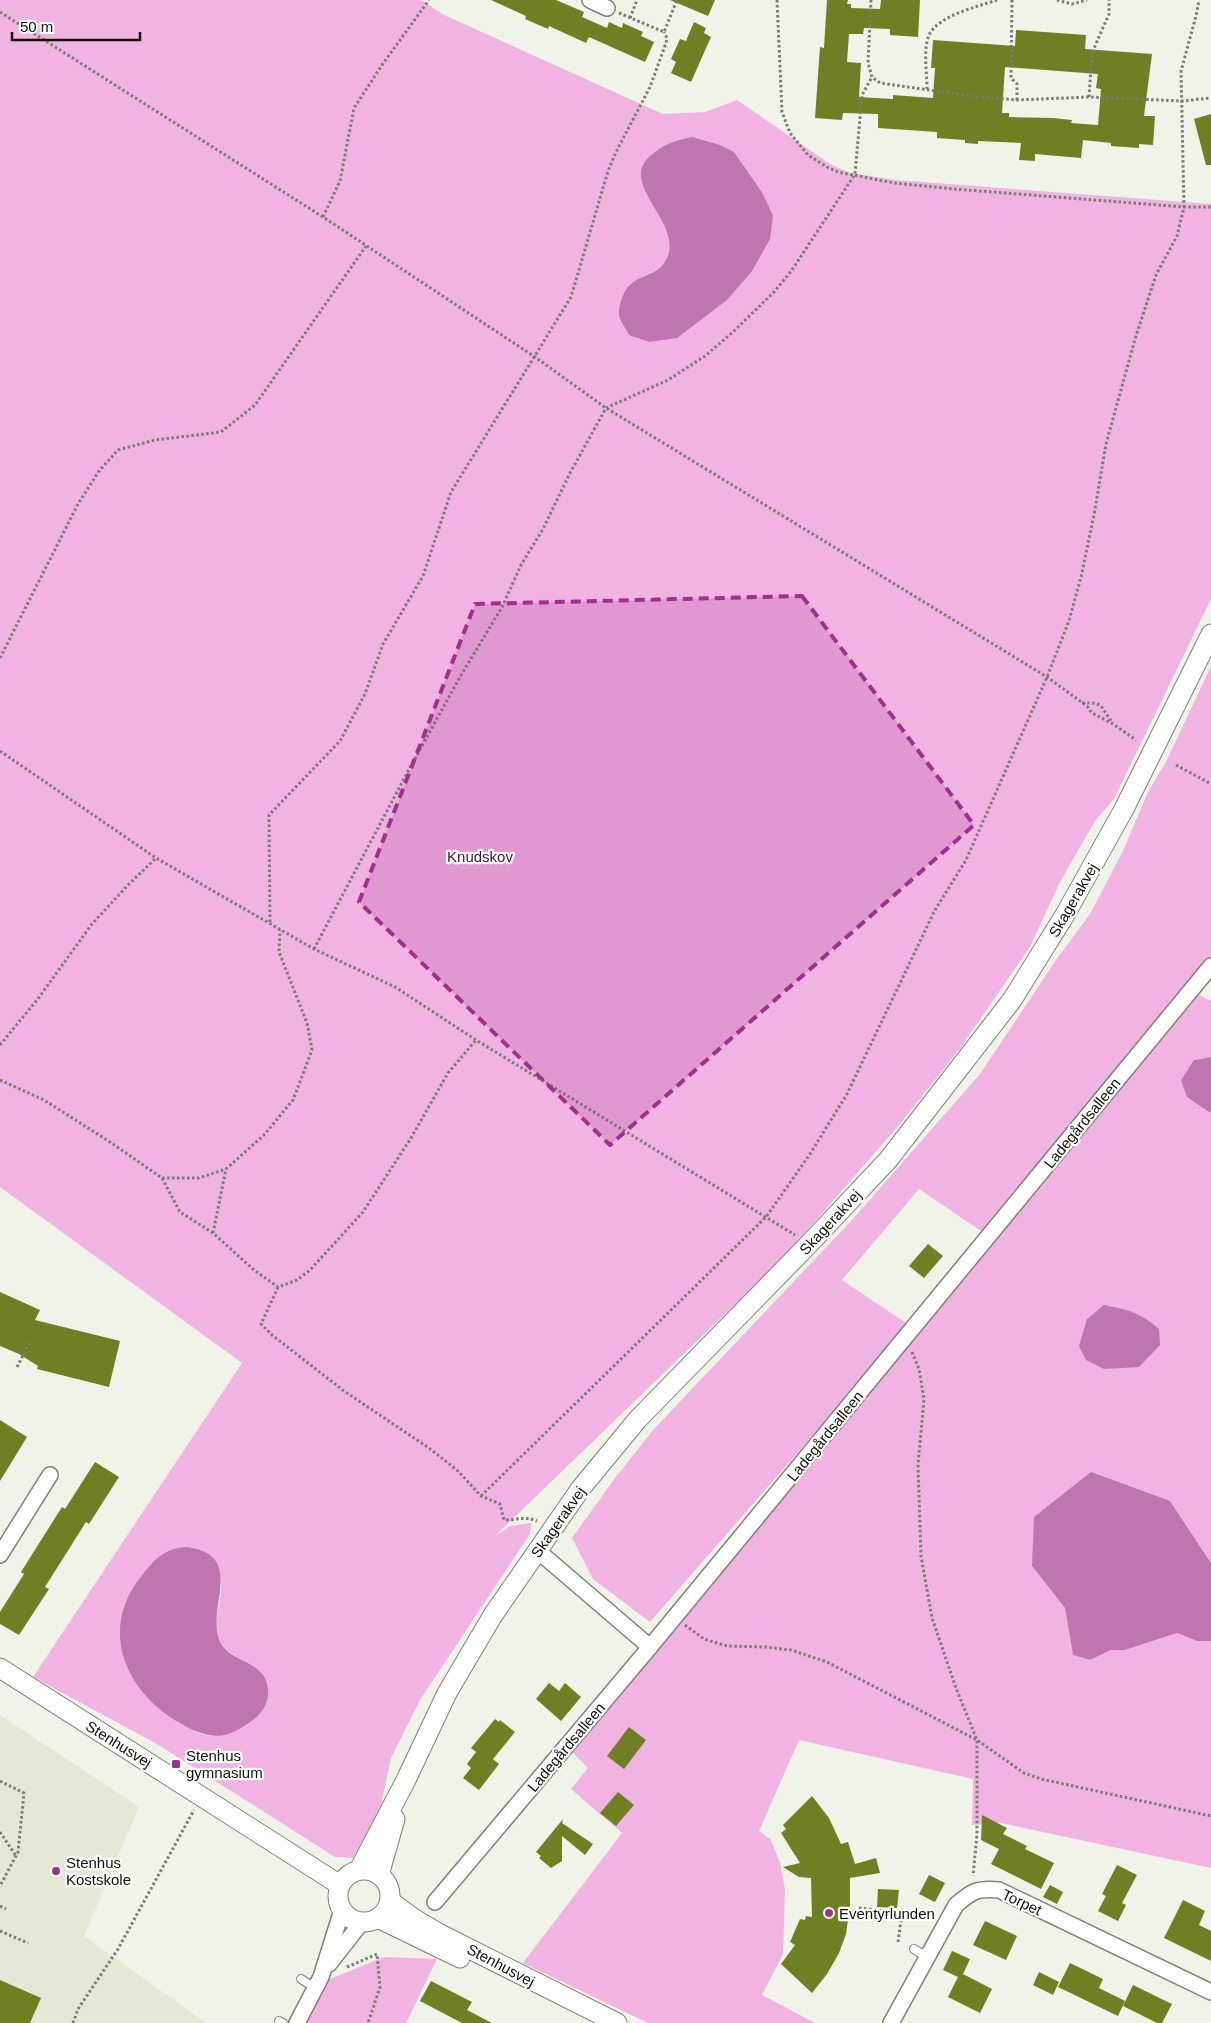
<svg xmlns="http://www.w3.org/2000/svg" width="1211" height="2023" font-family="Helvetica,sans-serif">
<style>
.built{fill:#e4e9d6}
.green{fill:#f1b3e2;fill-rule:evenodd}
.water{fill:#bf76af}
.building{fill:#6e8023;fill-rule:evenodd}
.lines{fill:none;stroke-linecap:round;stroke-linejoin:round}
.service-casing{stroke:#7f8278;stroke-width:10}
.minor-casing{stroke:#7f8278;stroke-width:18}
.tertiary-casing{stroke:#7f8278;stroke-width:21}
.path{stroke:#7a7c74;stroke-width:3;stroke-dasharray:2.5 2.5;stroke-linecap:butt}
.service{stroke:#fff;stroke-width:8}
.minor{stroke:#fff;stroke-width:15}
.tertiary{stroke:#fff;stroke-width:19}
.marked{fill:#a0308d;fill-opacity:0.2;stroke:#a0308d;stroke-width:4;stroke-dasharray:10 6;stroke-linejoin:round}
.poi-dot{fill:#a0308d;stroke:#fefffc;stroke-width:2}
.labels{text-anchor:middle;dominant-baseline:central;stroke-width:4.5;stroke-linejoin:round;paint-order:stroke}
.park-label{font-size:15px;fill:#4d0a43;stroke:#fefffc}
.street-label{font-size:15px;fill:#10110d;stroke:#fefffc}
.poi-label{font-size:15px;fill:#10110d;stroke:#fefffc;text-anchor:start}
</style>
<rect width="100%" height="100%" fill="#f0f3e7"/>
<polygon class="built" points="0,1715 139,1807 84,1936 206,2023 0,2023"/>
<g class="green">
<path d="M0 0H421L444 15 663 114 705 112 737 100 830 164 850 173 896 180 1211 204V599L1114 799 1095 821 1060 882 1030 947 961 1047 900 1124 784 1257 494 1537 510 1526 531 1523 530 1534 420 1700 391 1758 380 1810 353 1858 335 1857 157 1744 33 1677 242 1363 0 1187ZM211 1555C217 1565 222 1575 221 1588 221 1608 209 1630 224 1647 231 1655 244 1660 253 1666L221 1736 204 1735 177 1722Z"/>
<polygon points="1211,666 1211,959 984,1233 919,1189 842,1280 909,1325 650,1622 593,1579 572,1538 615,1478 654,1429 852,1220 980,1074 1056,960 1090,914 1123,851 1148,792 1167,760"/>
<polygon points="1197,994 1211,1001 1211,1057 1194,1060 1187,1097 1211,1112 1211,1563 1170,1501 1032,1566 1065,1608 1073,1655 1090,1660 1111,1650 1125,1650 1177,1633 1197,1641 1211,1641 1211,1868 1001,1823 972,1825 973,1779 799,1740 759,1831 771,1840 780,1863 785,1890 783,1954 762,1995 815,2023 648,2023 523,1963 622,1833 571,1789 588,1768 572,1752"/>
<polygon points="384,1957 437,1959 406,2023 306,2023 330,1979"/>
</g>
<g class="water">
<path d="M692 137 720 145 734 152 763 194 773 216 770 239 752 271 727 300 677 338 649 342 629 335C626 329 620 321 619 315 618 305 624 289 632 283 644 274 658 275 666 260 686 224 617 185 650 156 664 144 674 141 692 137Z"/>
<polygon points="1211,1057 1211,1112 1209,1112 1187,1097 1181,1080 1194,1060"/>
<path d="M1104 1305C1128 1310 1140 1312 1159 1329L1160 1345 1139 1367 1104 1369 1086 1360 1079 1346 1087 1319Z"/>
<polygon points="1091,1472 1170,1501 1211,1563 1211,1641 1197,1641 1177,1633 1125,1650 1111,1650 1090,1660 1073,1655 1065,1608 1032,1566 1034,1517"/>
<path d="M186 1547C246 1554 207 1606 219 1639 228 1665 270 1658 268 1695 268 1704 260 1715 253 1720 243 1727 231 1735 219 1736 200 1736 182 1725 167 1715 119 1679 102 1623 143 1574 156 1558 164 1549 186 1547Z"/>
</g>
<g class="building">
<polygon points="491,0 556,0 584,12 582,17 607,28 609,22 622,28 623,23 643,32 641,36 654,42 645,62 589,37 586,43 549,26 548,29 525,19 526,16"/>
<polygon points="670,0 715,0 708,16"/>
<path d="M827 0H848L847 4H851V8L880 9 881 0H920L918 37 890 35V29L864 28 863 34H849L847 62 861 63 859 97 893 99V95L933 98 935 68H931L933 40 1015 46 1016 30 1086 35 1085 49 1152 54 1144 116H1155L1153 145 1139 144V148L1111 146V143L1083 140 1081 158 1035 154V161L1019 160 1021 143 978 141V144L965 143V140L937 138V132L878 128V114L843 113 842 120 815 118 820 47 824 48ZM1005 67 1098 74 1096 88 1101 89 1098 125 1071 123 1072 120 1053 118 1009 117V113H1002Z"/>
<polygon points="694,22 706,28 704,33 711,37 691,82 671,73 676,62 671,59 680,39 686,41"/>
<polygon points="1211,114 1211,165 1206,165 1194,119"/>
<polygon points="928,1244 943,1256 924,1278 909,1266"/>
<polygon points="0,1292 40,1310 35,1320 120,1341 109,1387 37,1369 38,1366 19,1354 0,1346"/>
<polygon points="0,1420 27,1437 0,1481"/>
<polygon points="95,1462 119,1477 89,1524 86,1522 45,1587 49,1589 19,1635 0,1624 0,1612 24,1574 21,1572 62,1507 65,1509"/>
<polygon points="549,1683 559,1691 565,1683 581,1697 561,1721 536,1699"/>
<polygon points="495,1719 499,1722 500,1720 515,1732 493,1759 499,1764 479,1790 463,1778 471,1768 467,1764 476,1752 471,1748"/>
<polygon points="629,1727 646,1740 624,1769 607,1756"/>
<polygon points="618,1792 634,1805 616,1826 600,1813"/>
<polygon points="812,1796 829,1818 841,1844 848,1842 855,1864 876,1858 880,1873 850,1878 850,1905 846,1934 839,1953 827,1974 812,1993 781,1964 795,1945 790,1942 800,1919 805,1920 806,1916 812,1917 811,1878 799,1877 783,1867 800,1863 781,1833 786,1829 783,1825"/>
<polygon points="982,1815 1007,1828 1003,1834 1027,1846 1025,1849 1054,1863 1041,1889 991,1864 999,1849 981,1840"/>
<polygon points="563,1819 562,1823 593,1844 585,1855 562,1836 562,1861 551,1868 539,1858 541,1856 536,1852"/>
<polygon points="1117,1865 1137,1875 1122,1903 1126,1905 1118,1921 1098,1911 1106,1896 1102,1894"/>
<polygon points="929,1875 945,1883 935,1902 919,1894"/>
<polygon points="1050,1885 1063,1892 1057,1904 1043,1897"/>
<polygon points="878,1889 899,1890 897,1908 877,1907"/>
<polygon points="1183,1900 1205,1911 1199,1925 1211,1931 1211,1961 1164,1938"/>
<polygon points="985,1921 1017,1936 1006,1960 973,1945"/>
<polygon points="952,1951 970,1959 963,1974 992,1989 980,2013 948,1997 958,1977 943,1970"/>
<polygon points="1070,1963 1103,1979 1099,1988 1125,2001 1118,2016 1058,1987"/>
<polygon points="1039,1972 1059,1982 1053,1995 1033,1985"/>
<polygon points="0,1980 41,1998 30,2023 0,2023"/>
<polygon points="431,1981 472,2002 467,2010 492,2023 462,2023 420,2001"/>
<polygon points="1133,1985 1172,2004 1162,2023 1157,2023 1123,2006"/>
</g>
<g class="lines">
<g class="service-casing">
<g id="service">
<polyline points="914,1949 927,1957"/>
<polyline points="301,1979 315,1988"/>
<polyline points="279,2021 283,2023"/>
</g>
</g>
<g class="minor-casing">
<g id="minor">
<polyline points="590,0 607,8"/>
<polyline points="538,1551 650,1647"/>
<polyline points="0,1555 50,1475"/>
<polyline points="435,1902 650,1647 1211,966"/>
<polyline points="329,1964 362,1922"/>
<polyline points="297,2023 321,1977 342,1910"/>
<path d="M891 2023 956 1905C972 1891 977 1888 999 1890L1211 1992"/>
</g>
</g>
<g class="tertiary-casing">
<g id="tertiary">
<polyline points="0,1668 340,1885"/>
<circle cx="364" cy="1896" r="26"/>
<polyline points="359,1870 406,1780 447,1693 493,1615 581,1488 638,1419 809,1244 888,1160 1012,1000 1066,913 1124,809 1211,634"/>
<polyline points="379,1875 395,1819"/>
<polyline points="390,1901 413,1918 440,1934 617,2023"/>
<polyline points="378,1918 460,1958"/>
</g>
</g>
<g class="path">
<polyline points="777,0 782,112 790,133 808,155 827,167 838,172 894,183 954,189 1184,207 1211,207"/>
<polyline points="871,0 868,63 872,77 880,83 971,96 1017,100 1089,97 1183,101 1211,98"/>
<polyline points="1012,0 1011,78 1017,84 1017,100"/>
<polyline points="1057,0 1072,4 1087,0"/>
<polyline points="0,12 323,217 535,357 606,408 1047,677 1087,706 1092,713 1113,724 1136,740"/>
<polyline points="619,13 664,32 677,0"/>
<polyline points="630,18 637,0"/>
<path d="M927 89C927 73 923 50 929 35 939 15 977 7 997 0"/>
<polyline points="1089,97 1092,53 1109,14 1109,0"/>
<polyline points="323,217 340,181 354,108 382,65 429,0"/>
<polyline points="0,658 78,504 99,471 118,450 155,440 221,432 255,405 366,246"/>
<path d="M1082 703C1106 702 1099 707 1113 723"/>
<polyline points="0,751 156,858 314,949 395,987 476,1040 795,1235"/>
<polyline points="1176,765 1211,784"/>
<polyline points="270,922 269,815 340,741 365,694 383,644 423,576 451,492 571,297 608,171 616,152 650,87 666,43 667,38 664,32"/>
<polyline points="314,949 407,773 460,677 502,607 521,565 543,529 570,473 606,408 668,380 705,356 733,332 774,292 792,270 855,174 862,95 872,77"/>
<polyline points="0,1045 37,1000 92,924 128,885 156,858"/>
<polyline points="0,1080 44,1100 110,1142 162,1178 180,1212 213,1233 254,1270 278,1287 297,1280 310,1270 363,1212 411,1138 448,1073 476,1040"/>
<polyline points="162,1178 199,1178 226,1169"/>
<polyline points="213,1233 226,1169 264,1135 293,1100 312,1050 307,1023 279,952 280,930"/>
<path d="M278 1287 261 1324 272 1335 344 1391 429 1448 458 1471 481 1496 500 1504 504 1520C517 1520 525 1516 537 1521"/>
<polyline points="912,1352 919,1369 924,1399 918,1465 921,1556 932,1618 956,1688 977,1740 977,1834 973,1876"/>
<polyline points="17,1367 30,1342"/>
<polyline points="481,1496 766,1217 810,1154 847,1094 935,910 966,860 1047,677 1069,621 1081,577 1094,515 1106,444 1135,339 1156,275 1177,236 1184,207 1181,71 1196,16 1199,0"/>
<polyline points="685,1625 704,1639 727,1646 766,1647 791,1650 827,1662 977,1740 1024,1773 1041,1779 1211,1816"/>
<polyline points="0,1781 24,1793 18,1852 0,1886"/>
<polyline points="0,1832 16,1856"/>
<polyline points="0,1906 6,1909"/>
<polyline points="859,1908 933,1916"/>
<polyline points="0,1931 28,1943"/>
<polyline points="898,1942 902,1913"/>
<polyline points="347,1967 377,1954 380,1987 368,2023"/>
<polyline points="73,2023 78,2009 118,1949 194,1810"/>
</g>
<use href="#service" class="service"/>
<use href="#minor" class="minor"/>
<use href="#tertiary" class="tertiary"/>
</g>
<path class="marked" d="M802 596 974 825 610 1145 359 902 475 604Z"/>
<g class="poi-dot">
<rect x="171" y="1759" width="10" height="10" rx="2.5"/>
<circle cx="56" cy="1871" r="5"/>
<circle cx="829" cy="1913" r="5"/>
</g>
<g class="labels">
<g class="park-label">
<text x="480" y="856">Knudskov</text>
</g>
<g class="street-label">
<text transform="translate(1073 900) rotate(-60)">Skagerakvej</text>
<text transform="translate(1082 1123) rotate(-51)">Ladegårdsalleen</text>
<text transform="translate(830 1222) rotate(-47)">Skagerakvej</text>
<text transform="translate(825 1436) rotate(-51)">Ladegårdsalleen</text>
<text transform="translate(558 1522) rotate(-55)">Skagerakvej</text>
<text transform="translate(119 1744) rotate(32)">Stenhusvej</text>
<text transform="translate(566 1747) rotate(-50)">Ladegårdsalleen</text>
<text transform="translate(1022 1902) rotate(25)">Torpet</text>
<text transform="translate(501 1965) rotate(28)">Stenhusvej</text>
</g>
<g class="poi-label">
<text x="186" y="1755">Stenhus<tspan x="186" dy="17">gymnasium</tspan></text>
<text x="66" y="1862">Stenhus<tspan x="66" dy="17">Kostskole</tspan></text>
<text x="839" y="1913">Eventyrlunden</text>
</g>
</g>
<path d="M12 32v8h128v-8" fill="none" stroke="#10110d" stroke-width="2.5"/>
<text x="20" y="32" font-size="15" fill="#10110d" stroke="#fefffc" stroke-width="4" paint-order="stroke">50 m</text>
</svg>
